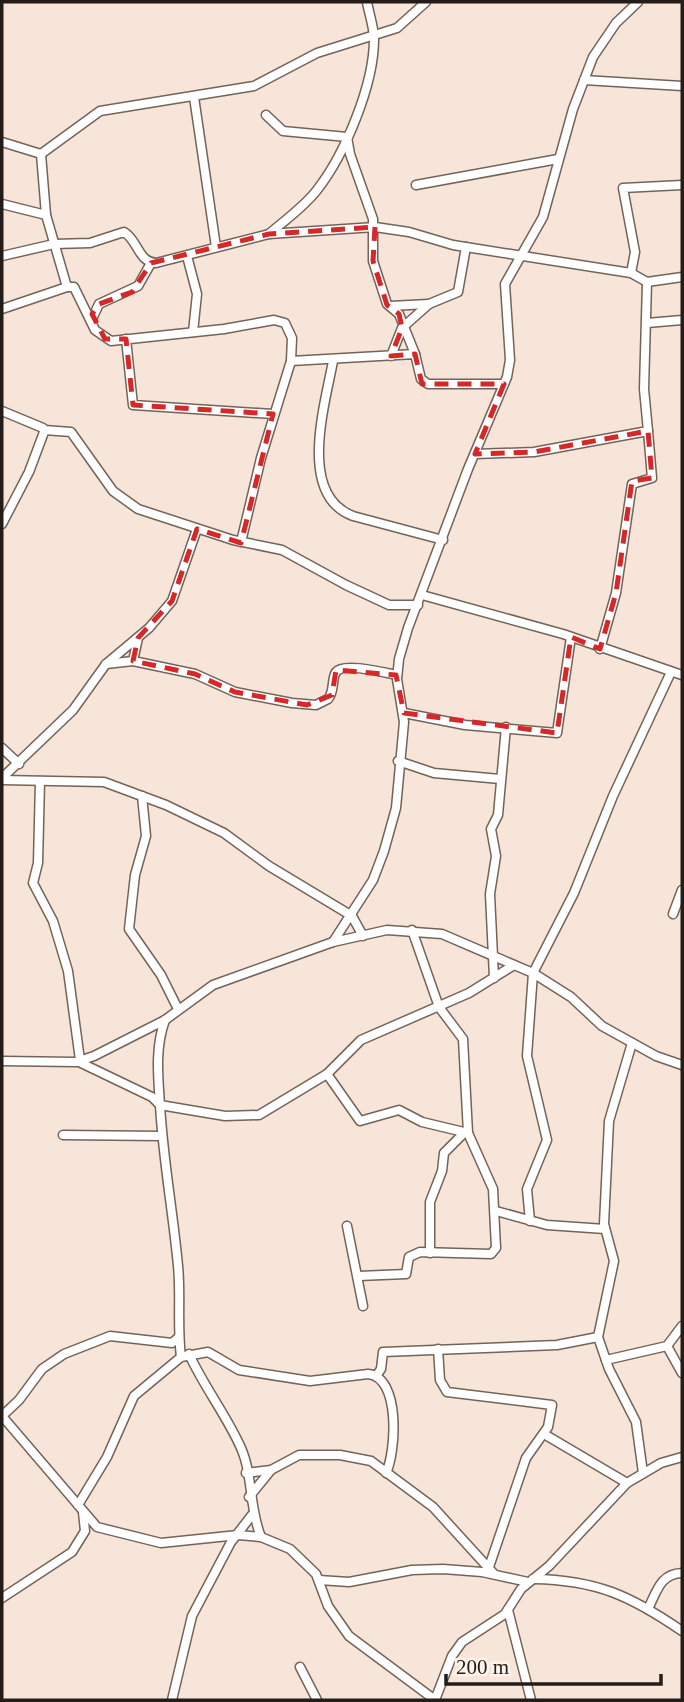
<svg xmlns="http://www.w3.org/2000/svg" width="684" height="1702" font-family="'Times New Roman',serif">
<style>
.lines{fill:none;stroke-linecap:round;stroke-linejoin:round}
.minor-casing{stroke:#736359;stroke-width:11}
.minor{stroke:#fff;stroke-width:8}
.marked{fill:none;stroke:#d62828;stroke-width:5;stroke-dasharray:14 9;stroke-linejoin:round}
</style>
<rect width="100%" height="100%" fill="#f7e5d9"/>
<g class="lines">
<g class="minor-casing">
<g id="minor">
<polyline points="584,80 682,86"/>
<polyline points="194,97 216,247"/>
<polyline points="266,115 283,131 347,137 350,154 373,219 373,261 387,304 399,314 415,354"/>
<polyline points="2,142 41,154 100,111 254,86 317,53 397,28 426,2"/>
<polyline points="41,154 46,215"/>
<polyline points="416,185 558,159"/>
<polyline points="2,204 46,215 67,287"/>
<path d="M269 234C285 220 304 207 317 190 345 154 374 85 374 39 374 27 369 14 367 2"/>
<path d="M2 256 54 244 90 243 124 232C138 240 138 262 156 263L269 234 375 227 409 232 453 245 631 273 647 282 644 389 648 431 534 452 475 454"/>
<polyline points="187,256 197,294 193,332"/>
<polyline points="631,273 635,252 623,188 682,185"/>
<polyline points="647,282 682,277"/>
<polyline points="390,306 429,304"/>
<polyline points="2,309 67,287 74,287 95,330 111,341 224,329 274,320 285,323 292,338 291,361 261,458 241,542"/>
<polyline points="91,321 99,304 138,286 151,263"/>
<polyline points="647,323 682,320"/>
<polyline points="126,339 133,405 273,414"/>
<polyline points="391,356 402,328 429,304 458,292 466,247"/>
<polyline points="291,361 415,354 421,379 428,384 504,384"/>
<path d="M333 361C325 405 297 495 353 516L443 540"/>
<polyline points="2,411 43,428 44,432 29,472 2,524"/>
<polyline points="44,430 71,432 113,491 138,509 233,540 282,550 346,585 389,605 418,605"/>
<polyline points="422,595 563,634 682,675"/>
<polyline points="600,649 616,593 632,484 652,478 648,431"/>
<polyline points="133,661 138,638"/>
<path d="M106 664 133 661 195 674 235 692 292 703 316 705 328 699C335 691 331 680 336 672 343 662 386 673 397 675"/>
<polyline points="404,713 465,725 557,733 571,637"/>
<polyline points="2,748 19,764"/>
<polyline points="398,761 434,773 500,779"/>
<polyline points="2,778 73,710 106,664 149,628 172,601 197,529"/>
<polyline points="2,780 104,782 166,805 224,833 269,866 352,916 363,936"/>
<polyline points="40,781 38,863 33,883 53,921 68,971 80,1060"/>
<polyline points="142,796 146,836 135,875 129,929 161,975 178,1009"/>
<polyline points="673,914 682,890"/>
<polyline points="333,942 373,880 384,851 396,808 404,722 397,679 399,659 408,628 468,469 507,377 510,360 505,284 543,217 573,109 593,57 616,23 638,2"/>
<polyline points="494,978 490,894 496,856 491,829 498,815 506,727"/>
<path d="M165 1020C155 1047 158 1076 160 1105 163 1159 173 1212 178 1266 181 1296 177 1326 181 1357"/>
<polyline points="632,1043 609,1121 604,1224 614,1261 598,1337 609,1369 636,1422 643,1473"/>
<polyline points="2,1061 76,1062 94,1056 165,1020 213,985 333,942 387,930 442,934 533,973 571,997 602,1026 656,1056 682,1065"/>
<polyline points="79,1062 152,1097 160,1105 225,1116 259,1115 327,1074 361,1040 469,993 514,965"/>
<polyline points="327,1074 360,1121 399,1110 422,1122 468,1133"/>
<polyline points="63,1135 161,1136"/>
<polyline points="496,1211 547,1225 605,1229"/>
<polyline points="530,1221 527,1189 547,1140 527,1056 533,973 574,893 613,796 671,672"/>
<polyline points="347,1226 363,1306"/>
<polyline points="430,1253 430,1202 442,1171 444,1153 465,1132"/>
<polyline points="359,1276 406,1274 409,1257 420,1252 491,1254 496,1248 493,1189 468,1133 463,1039 439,1007 412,930"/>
<polyline points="179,1337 172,1343 110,1336 64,1354 42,1369 19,1400 2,1416 97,1527 161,1543 238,1535 261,1537 290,1549 316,1574 328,1606 349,1636 435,1700 452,1656 462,1642 505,1614 521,1589 549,1566 627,1483 661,1463 682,1457"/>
<polyline points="667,1346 682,1373"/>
<polyline points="438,1349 440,1380 447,1392 552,1405 548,1427 526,1458 489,1567"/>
<path d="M189 1354C204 1387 227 1416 241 1448 253 1475 249 1508 261 1537"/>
<polyline points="606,1360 667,1346 682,1326"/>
<polyline points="376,1376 381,1369 383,1352 557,1345 598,1337"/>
<polyline points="544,1434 627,1483"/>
<polyline points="246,1473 271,1470 299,1455 340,1455 371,1461 433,1507 494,1574"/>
<polyline points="249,1497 271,1470"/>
<path d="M78 1505 107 1457 134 1396 181 1357 208 1352 239 1370 310 1381 368 1374C401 1377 396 1452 386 1473"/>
<path d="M533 1579C597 1580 631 1596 682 1631"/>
<polyline points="319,1580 349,1582 412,1570 443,1569 482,1572 528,1582"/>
<polyline points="2,1598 72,1552 85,1531 83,1512"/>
<path d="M648 1609C657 1591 660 1574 682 1573"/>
<polyline points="508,1610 531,1700"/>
<polyline points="300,1667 317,1700"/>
<polyline points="172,1700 192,1616 231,1542 252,1515"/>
</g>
</g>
<use href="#minor" class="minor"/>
</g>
<path class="marked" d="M375 227 373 261 387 305 399 314 402 328 391 356 415 354 422 384H504L475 454 534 452 648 431 652 478 632 481 616 593 600 649 571 637 557 733 404 713 396 675 336 670 332 695 307 705 235 692 195 674 133 661 138 638 172 601 197 529 241 543 273 414 133 405 126 339H105L92 314 99 304 132 292 151 263 269 234Z"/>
<rect width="684" height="1702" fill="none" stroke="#231c18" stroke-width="7"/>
<path d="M446 1674v10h215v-10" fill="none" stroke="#231c18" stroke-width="3.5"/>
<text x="456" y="1674" font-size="21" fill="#231c18" stroke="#fff4ec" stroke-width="5" paint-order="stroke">200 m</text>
</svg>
